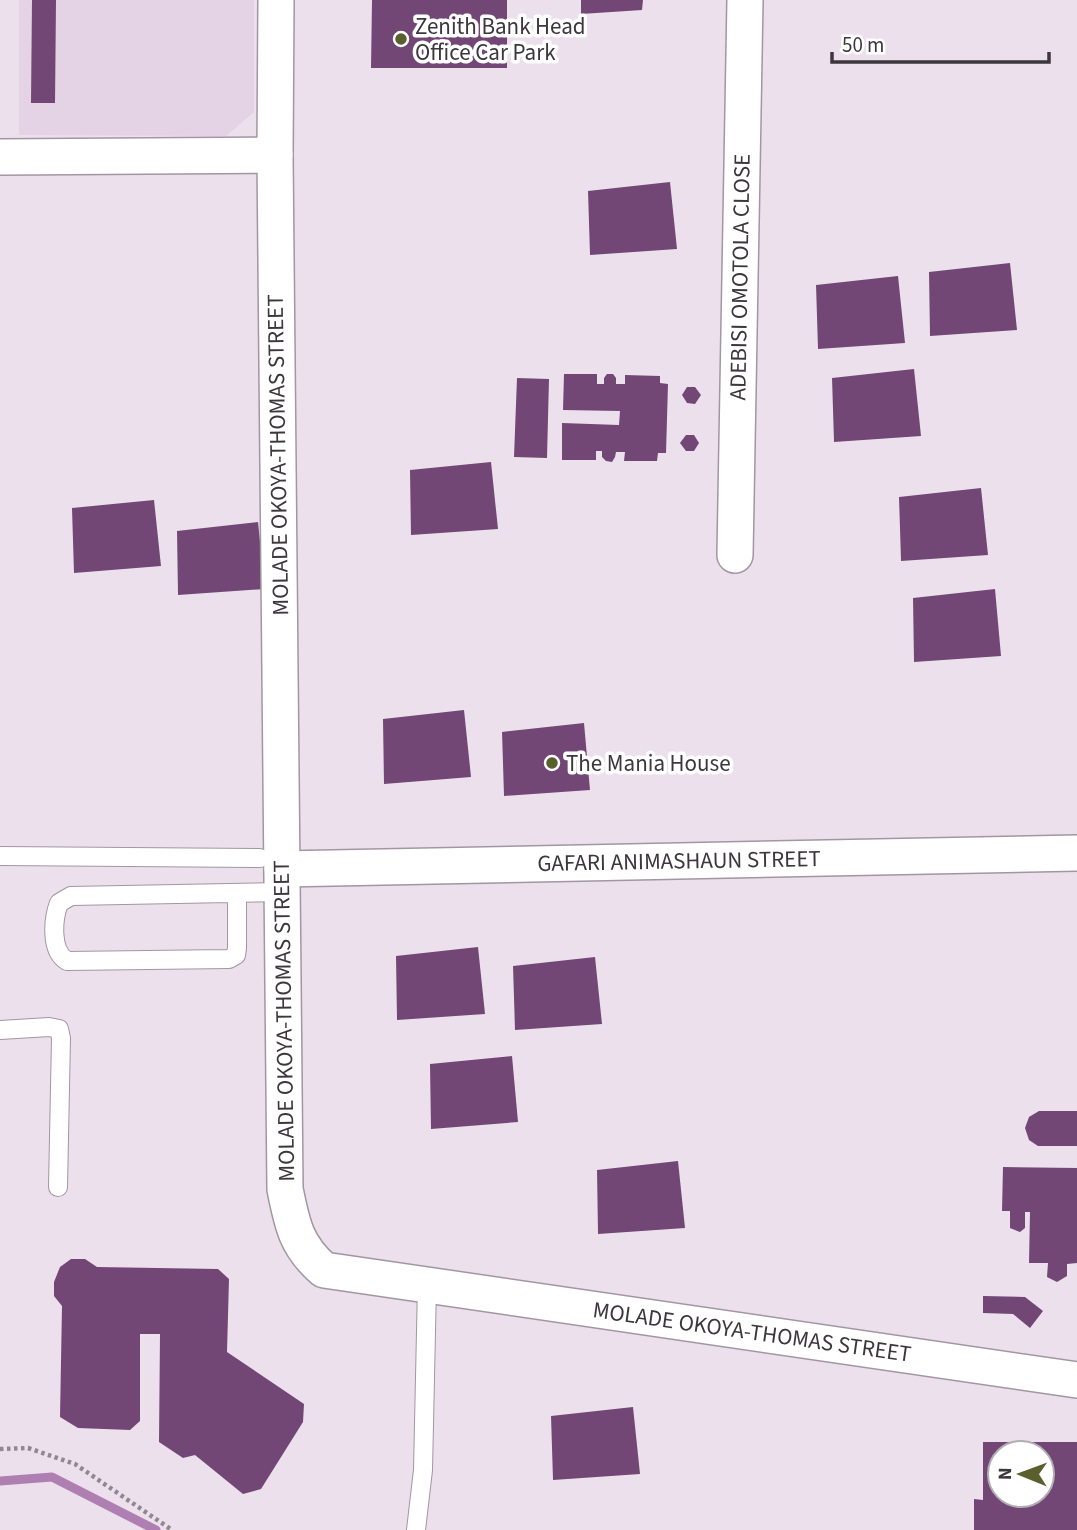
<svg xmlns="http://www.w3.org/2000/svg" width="1077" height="1530" font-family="'Source Sans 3',sans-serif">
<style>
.built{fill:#e4d2e5}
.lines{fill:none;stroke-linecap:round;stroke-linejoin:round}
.stream{stroke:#af7fb2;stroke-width:9}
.building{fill:#724675;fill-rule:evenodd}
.lane-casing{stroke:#a296a2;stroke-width:20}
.street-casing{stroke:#a296a2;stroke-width:38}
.path{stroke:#908790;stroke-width:4.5;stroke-dasharray:3.5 3.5;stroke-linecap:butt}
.lane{stroke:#fff;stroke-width:18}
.street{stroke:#fff;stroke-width:35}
.poi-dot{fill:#595f2d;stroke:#fff;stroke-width:2.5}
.labels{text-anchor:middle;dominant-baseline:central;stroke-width:7;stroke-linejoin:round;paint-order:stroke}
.poi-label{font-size:23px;fill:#3c373c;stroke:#fff;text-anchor:start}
.street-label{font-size:23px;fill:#3c373c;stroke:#fff}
</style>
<rect width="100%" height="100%" fill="#ede0ed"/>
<polygon class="built" points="19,0 254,0 254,112 226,136 19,135"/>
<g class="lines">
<polyline class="stream" points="0,1481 52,1477 156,1530"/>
</g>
<g class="building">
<polygon points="32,0 56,0 55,103 31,103"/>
<polygon points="372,0 507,0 507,68 371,68"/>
<polygon points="581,0 643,0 642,10 581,14"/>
<polygon points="670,182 677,249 590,255 588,191"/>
<polygon points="1010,263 1017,330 930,336 929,272"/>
<polygon points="898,276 905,343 818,349 816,285"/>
<polygon points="914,369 921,436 834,442 832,378"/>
<polygon points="564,374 597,374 597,384 604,384 604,378 607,374 613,374 616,378 616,384 625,384 625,375 660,376 660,383 668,384 666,453 658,453 657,461 624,461 625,452 616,452 615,457 612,462 606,461 602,457 602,451 596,451 596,460 562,460 562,423 619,425 620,411 563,410"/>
<polygon points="517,378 549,379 547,458 514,457"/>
<polygon points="687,387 695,387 701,395 695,404 687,403 682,395"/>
<polygon points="686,435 694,435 699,443 694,451 686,451 680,443"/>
<polygon points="491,462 498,529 411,535 410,470"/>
<polygon points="981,488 988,555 901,561 899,497"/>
<polygon points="154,500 161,566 74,573 72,508"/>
<polygon points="258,522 265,589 178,595 177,531"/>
<polygon points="995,589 1001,656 914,662 913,598"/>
<polygon points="464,710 471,777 384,784 383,719"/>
<polygon points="584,723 590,790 504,796 502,732"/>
<polygon points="478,947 485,1014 397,1020 396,956"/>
<polygon points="595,957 602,1024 515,1030 513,966"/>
<polygon points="512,1056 518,1122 431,1129 430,1064"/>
<polygon points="1039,1111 1077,1111 1077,1146 1038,1146 1029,1140 1025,1128 1029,1117"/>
<polygon points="678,1161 685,1228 598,1234 597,1170"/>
<polygon points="1003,1167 1077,1168 1077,1263 1067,1264 1067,1276 1057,1282 1047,1277 1048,1263 1029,1263 1030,1212 1025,1212 1025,1228 1020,1232 1010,1228 1010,1211 1002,1211"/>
<polygon points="71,1259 85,1259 97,1267 218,1269 229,1279 227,1352 304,1404 303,1422 261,1489 243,1494 195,1455 183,1458 159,1442 160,1334 140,1334 140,1421 130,1430 78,1428 60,1417 62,1306 54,1296 54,1282 60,1267"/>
<polygon points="983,1296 1025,1297 1043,1311 1030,1328 1013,1314 983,1313"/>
<polygon points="633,1407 640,1474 553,1480 551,1416"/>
<path d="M983 1442H1077V1530H974V1499L983 1500ZM1000 1453H1042V1495H1000Z"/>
</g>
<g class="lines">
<g class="lane-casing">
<g id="lane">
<polyline points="0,856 260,858"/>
<path d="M237 893V948L236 955 229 959 67 961C50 951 53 919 59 903L71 896 282 892"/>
<polyline points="0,1030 49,1027 59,1029 61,1038 58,1187"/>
<polyline points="416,1530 423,1470 427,1285"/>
</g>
</g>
<g class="street-casing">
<g id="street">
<path d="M276 0 275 155 285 1189C292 1224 296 1246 324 1270L1077 1380"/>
<polyline points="0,157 275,155"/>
<polyline points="735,555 745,0"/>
<polyline points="282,869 1077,853"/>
</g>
</g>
<polyline class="path" points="0,1449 28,1448 75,1464 172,1530"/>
<use href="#lane" class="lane"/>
<use href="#street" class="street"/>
</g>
<g class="poi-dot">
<circle cx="401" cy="39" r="7"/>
<circle cx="552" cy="763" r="7"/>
</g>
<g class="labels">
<g class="poi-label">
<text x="415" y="26">Zenith Bank Head<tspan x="415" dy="26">Office Car Park</tspan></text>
<text x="566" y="763">The Mania House</text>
</g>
<g class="street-label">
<text transform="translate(740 277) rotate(-89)">ADEBISI OMOTOLA CLOSE</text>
<text transform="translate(278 455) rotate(-91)">MOLADE OKOYA-THOMAS STREET</text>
<text transform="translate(679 861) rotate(-1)">GAFARI ANIMASHAUN STREET</text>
<text transform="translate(284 1021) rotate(-91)">MOLADE OKOYA-THOMAS STREET</text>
<text transform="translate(752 1332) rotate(8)">MOLADE OKOYA-THOMAS STREET</text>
</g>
</g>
<g transform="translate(1021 1474) rotate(271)"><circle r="33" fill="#ffffff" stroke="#b1afb1" stroke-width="2"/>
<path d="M0-5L12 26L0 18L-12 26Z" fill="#595f2d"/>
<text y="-10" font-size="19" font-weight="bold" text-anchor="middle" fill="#3c373c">N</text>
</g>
<path d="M832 52v10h217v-10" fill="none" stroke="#3c373c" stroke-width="3.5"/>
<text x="842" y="52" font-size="21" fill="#3c373c" stroke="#ffffff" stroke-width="5" paint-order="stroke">50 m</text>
</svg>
